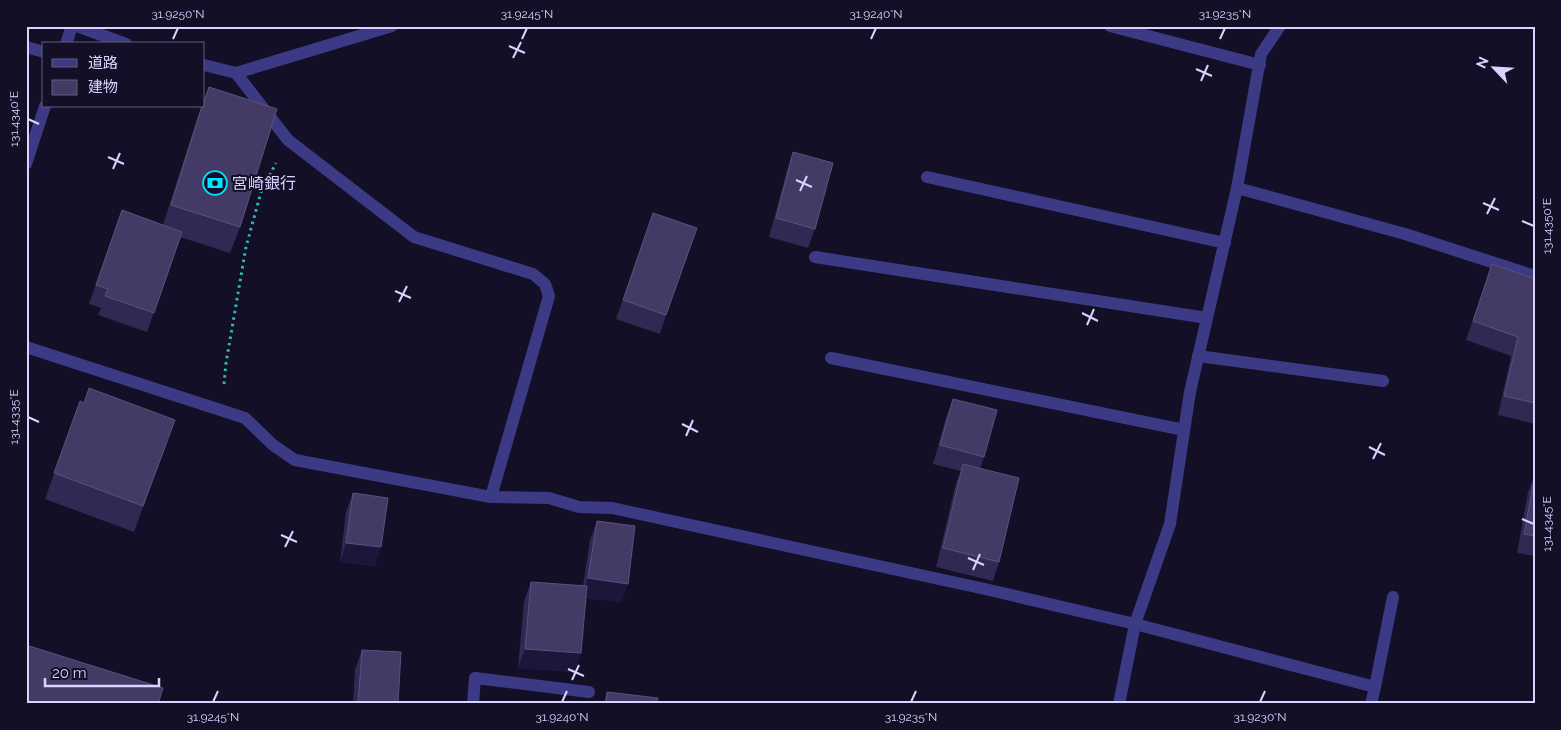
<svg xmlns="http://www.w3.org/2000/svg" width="1561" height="730" font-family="Raleway,'Noto Sans JP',sans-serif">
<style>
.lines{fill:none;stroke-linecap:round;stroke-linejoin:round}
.path{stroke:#2fb8b0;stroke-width:3;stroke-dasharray:2.5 4;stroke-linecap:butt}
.minor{stroke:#3d3a85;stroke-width:12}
.tertiary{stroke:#3d3a85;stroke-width:12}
.wall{fill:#312854}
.shaded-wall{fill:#1d163a}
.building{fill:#433a66;stroke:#5a527e}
.ticks{fill:none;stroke:#d9d4ff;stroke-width:2}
.labels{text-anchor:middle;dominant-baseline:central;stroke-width:4;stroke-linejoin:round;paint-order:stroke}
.poi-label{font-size:16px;fill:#d9d4ff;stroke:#130f26;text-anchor:start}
.neatline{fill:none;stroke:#d9d4ff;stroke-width:2}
.ticks-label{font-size:12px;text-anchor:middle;fill:#d9d4ff}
</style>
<rect width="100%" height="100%" fill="#130f26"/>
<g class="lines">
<polyline class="path" points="224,384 226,363 246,247 261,192 276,163"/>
<g class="minor">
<polyline points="77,26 126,44"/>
<polyline points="1110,26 1260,65"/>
<polyline points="1280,26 1261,54 1237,188 1190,392 1170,524 1135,624 1375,687 1371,704"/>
<polyline points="26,47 44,52"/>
<polyline points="204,65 236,73 288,140 414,237 533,274 545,284 549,296 491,497 549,498 579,507 612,508 985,589 1135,624 1119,704"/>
<polyline points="236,73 392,26"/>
<polyline points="927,177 1225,243"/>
<polyline points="1237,188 1405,234 1535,276"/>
<polyline points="815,257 1207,318"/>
<polyline points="26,347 245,418 273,445 295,460 491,497"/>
<polyline points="1198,356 1383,381"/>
<polyline points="831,358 1184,430"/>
<polyline points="1375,687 1393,597"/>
<polyline points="473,704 475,678 589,692"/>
</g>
<g class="tertiary">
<polyline points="66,44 72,26"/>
<polyline points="26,164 45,106"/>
</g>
</g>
<g class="wall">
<polygon points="209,87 240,227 230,253 180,237 147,332 98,315 101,308 89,304 122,210 163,225 199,113 202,106 204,106 204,100"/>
<polygon points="793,152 815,229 808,248 769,237 787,171"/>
<polygon points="653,213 666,315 660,334 616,319"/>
<polygon points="1492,264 1535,279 1535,424 1498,415 1511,356 1466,340"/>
<polygon points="953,399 984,457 980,468 999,562 993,581 936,567 956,483 961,471 933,464 946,418"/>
<polygon points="80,401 84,403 175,420 134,532 45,499"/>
<polygon points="1535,474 1535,556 1517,553 1528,492"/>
<polygon points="353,493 375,566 340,562 346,512"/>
<polygon points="597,521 628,584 621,602 586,598 581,653 574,672 518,668 524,601 531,582 583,586 590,540"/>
<polygon points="362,650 398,704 353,704 355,669"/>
<polygon points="607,692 657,704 603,704"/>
</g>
<g class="shaded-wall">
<polygon points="346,543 381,547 375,566 340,562"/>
<polygon points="588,578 628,584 621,602 581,597"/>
<polygon points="525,649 581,653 574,672 518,668"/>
</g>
<g class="building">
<polygon points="209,87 277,109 240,227 171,205 202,106 204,106 204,102"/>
<polygon points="793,152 833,163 815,229 776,218"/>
<polygon points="122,210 182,232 154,313 105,296 108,289 96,285"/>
<polygon points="653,213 697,228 666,315 623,300"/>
<polygon points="1492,264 1535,279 1535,403 1504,396 1518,337 1473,321"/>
<polygon points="89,388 175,420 143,506 54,473 80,401 84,403"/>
<polygon points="953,399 997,410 984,457 940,445"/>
<polygon points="963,464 1019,478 999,562 943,548"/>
<polygon points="1535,474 1535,536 1524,534"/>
<polygon points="353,493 388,498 381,547 346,543"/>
<polygon points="597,521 635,526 628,584 588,578"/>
<polygon points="531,582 587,586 581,653 525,649"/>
<polygon points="26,645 163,688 158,704 26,704"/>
<polygon points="362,650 401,652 398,704 358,704"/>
<polygon points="607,692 658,698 657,704 606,704"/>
</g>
<path class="ticks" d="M173 39 178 28M522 39 527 28M871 39 876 28M1220 39 1225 28M509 46 525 53M513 58 521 42M1196 69 1212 76M1201 81 1208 65M28 119 39 124M108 157 124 164M113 169 120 153M796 180 812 187M800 191 807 176M1483 203 1499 210M1487 214 1495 198M1522 221 1534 226M395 291 411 298M399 302 407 286M1082 313 1098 321M1087 325 1094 309M28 417 39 422M682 424 698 432M686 436 693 420M1369 447 1385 455M1373 459 1381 443M1522 519 1534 524M281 535 297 542M285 547 293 531M968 558 984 565M973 570 980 554M568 669 584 676M572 680 579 665M213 702 218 691M562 702 567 691M911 702 916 691M1260 702 1265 691"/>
<defs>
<g id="bank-ring" transform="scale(1.25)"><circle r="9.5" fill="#130f26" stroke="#00e5ff" stroke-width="1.5"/><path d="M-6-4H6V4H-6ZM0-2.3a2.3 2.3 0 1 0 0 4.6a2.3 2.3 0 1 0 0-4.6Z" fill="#00e5ff"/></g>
</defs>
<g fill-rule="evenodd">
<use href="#bank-ring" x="215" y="183"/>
</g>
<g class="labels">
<g class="poi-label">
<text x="232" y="183">宮崎銀行</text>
</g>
</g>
<rect width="1561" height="730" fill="none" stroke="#130f26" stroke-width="55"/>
<rect x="42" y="42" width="162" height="65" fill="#130f26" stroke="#625e7d"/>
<rect x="52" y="59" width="25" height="8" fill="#3d3a85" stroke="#625e7d"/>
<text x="88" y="68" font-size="15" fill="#d9d4ff">道路</text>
<rect x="52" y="80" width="25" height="15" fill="#433a66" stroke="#625e7d"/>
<text x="88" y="92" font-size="15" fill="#d9d4ff">建物</text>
<g transform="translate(1494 68) rotate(295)" stroke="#130f26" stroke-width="4" paint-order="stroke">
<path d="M0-4L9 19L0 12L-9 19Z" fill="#d9d4ff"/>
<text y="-8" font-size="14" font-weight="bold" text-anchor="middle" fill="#d9d4ff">N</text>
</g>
<path d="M45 678v8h114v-8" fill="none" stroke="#d9d4ff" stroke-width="2.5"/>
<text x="52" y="678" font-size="15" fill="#d9d4ff" stroke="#130f26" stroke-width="4" paint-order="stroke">20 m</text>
<rect x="28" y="28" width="1506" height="674" class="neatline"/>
<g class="ticks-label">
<text x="178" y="18">31.9250°N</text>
<text x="527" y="18">31.9245°N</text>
<text x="876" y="18">31.9240°N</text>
<text x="1225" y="18">31.9235°N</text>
<text transform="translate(14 119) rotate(-90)" y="4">131.4340°E</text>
<text transform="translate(1547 226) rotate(-90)" y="4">131.4350°E</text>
<text transform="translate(14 417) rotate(-90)" y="4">131.4335°E</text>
<text transform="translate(1547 524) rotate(-90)" y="4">131.4345°E</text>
<text x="213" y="721">31.9245°N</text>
<text x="562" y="721">31.9240°N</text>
<text x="911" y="721">31.9235°N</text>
<text x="1260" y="721">31.9230°N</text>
</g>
</svg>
